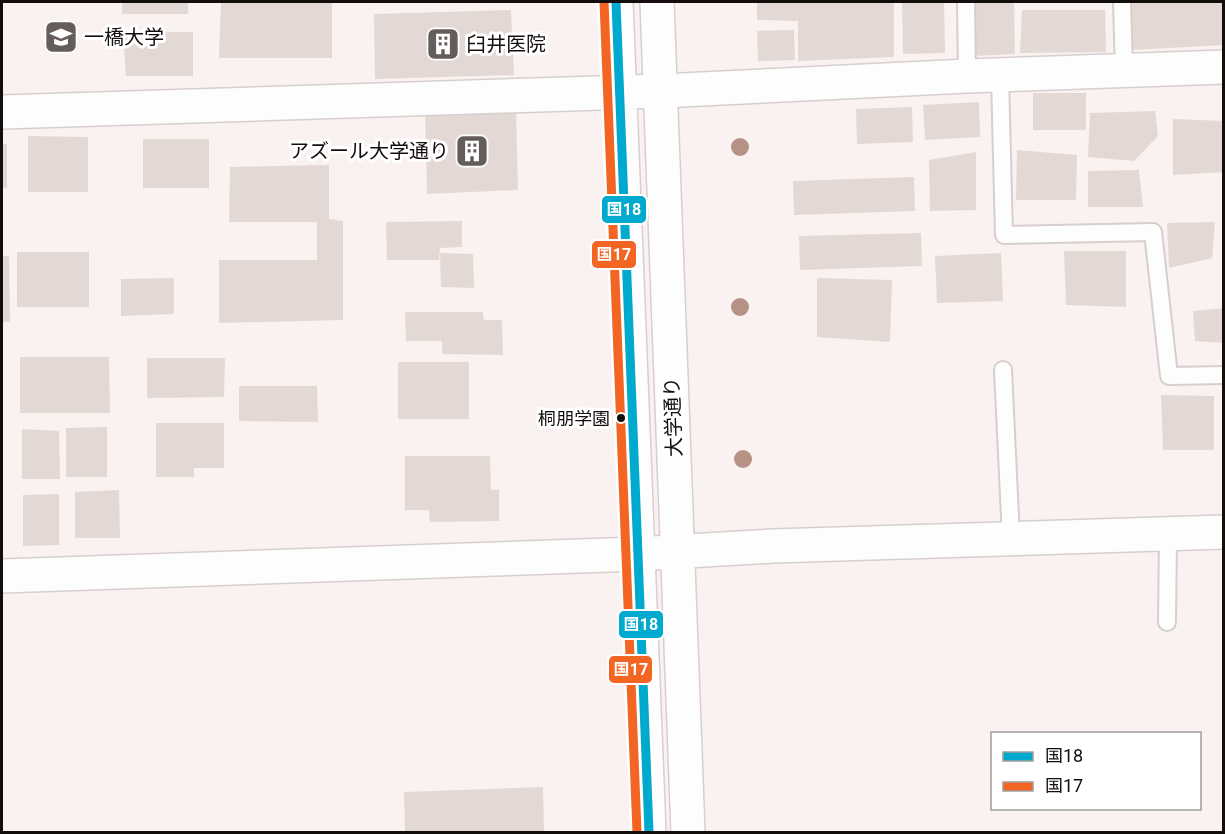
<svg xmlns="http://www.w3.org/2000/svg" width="1225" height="834" font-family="Roboto,'Noto Sans JP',sans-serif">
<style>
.building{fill:#e4d8d5}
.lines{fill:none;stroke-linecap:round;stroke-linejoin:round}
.service-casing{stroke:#d6cfcd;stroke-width:20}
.minor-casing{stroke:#d6cfcd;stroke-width:36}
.secondary-casing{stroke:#d6cfcd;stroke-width:36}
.service{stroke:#fefdfd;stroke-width:16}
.minor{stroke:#fefdfd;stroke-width:33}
.secondary{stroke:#fefdfd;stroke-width:33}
.bus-1-casing{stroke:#fff;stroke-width:14}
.bus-2-casing{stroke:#fff;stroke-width:14}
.bus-1{stroke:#00a9ce;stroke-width:9}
.bus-2{stroke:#f26522;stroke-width:9}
.tree{fill:#b69286}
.bus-dot{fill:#130d0b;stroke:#fff;stroke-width:2}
.labels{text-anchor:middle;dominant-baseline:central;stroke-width:6;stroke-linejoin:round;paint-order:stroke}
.bus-label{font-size:18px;fill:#130d0b;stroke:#fff;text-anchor:end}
.poi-label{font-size:20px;fill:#130d0b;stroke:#fff;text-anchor:start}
.street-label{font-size:20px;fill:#130d0b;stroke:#fff}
.line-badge{stroke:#fff;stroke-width:2}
.badge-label{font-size:16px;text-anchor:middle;font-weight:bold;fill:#fff}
</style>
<rect width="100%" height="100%" fill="#faf2f0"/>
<g class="building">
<rect x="122" y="2" width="66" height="12"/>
<polygon points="221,2 332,2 332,58 219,58"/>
<polygon points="757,2 894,2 894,57 798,61 798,21 757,20"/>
<polygon points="902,2 944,2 945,53 903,54"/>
<polygon points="973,2 1014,2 1015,54 973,56"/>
<polygon points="1129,2 1224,2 1224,45 1131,50"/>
<polygon points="511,10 514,75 375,79 374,14"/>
<polygon points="1022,10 1105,10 1106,52 1020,53"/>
<polygon points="794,30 795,60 758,61 757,31"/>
<polygon points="123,32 193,32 193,76 126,76"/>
<rect x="1033" y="93" width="53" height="37"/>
<polygon points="979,102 980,137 925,140 923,105"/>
<polygon points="912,107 913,142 857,144 856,109"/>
<polygon points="516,109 518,190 427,194 425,111"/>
<polygon points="1155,111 1158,136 1134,161 1088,157 1090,113"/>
<polygon points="1173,119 1224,121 1224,172 1173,175"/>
<polygon points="28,136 88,137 88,192 28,192"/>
<rect x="143" y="139" width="66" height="49"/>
<rect x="2" y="144" width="5" height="44"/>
<polygon points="1017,150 1077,155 1076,200 1016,200"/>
<polygon points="976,152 976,210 930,211 929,160"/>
<polygon points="329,165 329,219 343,221 343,320 219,323 219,260 317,260 317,222 229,222 230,167"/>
<polygon points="1139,170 1143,207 1088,207 1088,171"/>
<polygon points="914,177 915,211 794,215 793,181"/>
<polygon points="462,221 462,247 440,248 439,260 387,260 386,222"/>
<polygon points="1215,222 1212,258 1169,268 1167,223"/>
<polygon points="921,233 922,266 800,270 799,236"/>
<polygon points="1064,251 1126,251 1126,307 1066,305"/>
<rect x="17" y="252" width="72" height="55"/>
<polygon points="440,253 473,254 474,288 441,287"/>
<polygon points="1001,253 1003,301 937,303 935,256"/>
<polygon points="2,256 9,256 10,322 2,322"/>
<polygon points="174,278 174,314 121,316 121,279"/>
<polygon points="817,278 892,280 890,342 817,337"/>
<polygon points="1224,308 1224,343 1195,341 1193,311"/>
<polygon points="405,312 483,312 484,320 502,320 503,355 442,354 442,341 406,341"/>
<polygon points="20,357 109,357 110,413 20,413"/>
<polygon points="147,358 225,358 224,397 147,398"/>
<rect x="398" y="362" width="71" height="57"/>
<polygon points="239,386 317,386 318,422 239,421"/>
<polygon points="1161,395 1214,396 1214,450 1163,450"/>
<polygon points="156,423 224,423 224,468 194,468 194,477 156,477"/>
<polygon points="107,427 107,477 66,477 66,428"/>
<polygon points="22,429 59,431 60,479 22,479"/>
<polygon points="405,456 490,456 491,490 499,490 499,521 430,522 429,510 405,510"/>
<polygon points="119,490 120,538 75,538 75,492"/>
<polygon points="59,494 59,545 23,546 23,495"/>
<polygon points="543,787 544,832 405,832 404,792"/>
</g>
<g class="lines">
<g class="service-casing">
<g id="service">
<polyline points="966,2 967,76"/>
<polyline points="1122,2 1124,71"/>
<polyline points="1000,76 1004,235 1153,232 1169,376 1224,375"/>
<polyline points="1003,370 1011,538"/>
<polyline points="1167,622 1168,534"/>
</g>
</g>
<g class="minor-casing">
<g id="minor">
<polyline points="2,112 661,91 967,76 1224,67"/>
<polyline points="2,576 637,554 773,546 1224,532"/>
</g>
</g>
<g class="secondary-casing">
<g id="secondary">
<polyline points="616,2 649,832"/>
<polyline points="657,2 688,832"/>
</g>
</g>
<use href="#service" class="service"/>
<use href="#minor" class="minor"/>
<use href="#secondary" class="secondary"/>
<g class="bus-1-casing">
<polyline id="bus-1" points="616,2 649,832"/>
</g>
<g class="bus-2-casing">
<polyline id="bus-2" points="604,2 637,832"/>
</g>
<use href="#bus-1" class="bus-1"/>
<use href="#bus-2" class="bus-2"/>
</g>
<g class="tree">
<circle cx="740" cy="147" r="9"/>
<circle cx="740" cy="307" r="9"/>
<circle cx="743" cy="459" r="9"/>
</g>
<defs>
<g id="university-square" transform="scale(1.725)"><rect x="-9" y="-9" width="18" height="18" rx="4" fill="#645d5b" stroke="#fff"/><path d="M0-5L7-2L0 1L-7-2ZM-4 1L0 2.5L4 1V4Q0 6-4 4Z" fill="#fff"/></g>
<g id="building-square" transform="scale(1.725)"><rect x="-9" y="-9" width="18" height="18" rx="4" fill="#645d5b" stroke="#fff"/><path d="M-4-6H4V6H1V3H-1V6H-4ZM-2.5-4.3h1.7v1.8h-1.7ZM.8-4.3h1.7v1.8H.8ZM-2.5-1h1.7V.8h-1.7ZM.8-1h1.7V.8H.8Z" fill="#fff"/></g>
</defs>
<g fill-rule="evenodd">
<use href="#university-square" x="61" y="37"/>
<use href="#building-square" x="443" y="44"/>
<use href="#building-square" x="472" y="151"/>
</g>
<circle class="bus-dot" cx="621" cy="418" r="5"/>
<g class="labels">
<g class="bus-label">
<text x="610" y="418">桐朋学園</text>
</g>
<g class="poi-label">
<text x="84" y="37">一橋大学</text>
<text x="466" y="44">臼井医院</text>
<text x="449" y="151" text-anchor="end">アズール大学通り</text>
</g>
<g class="street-label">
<text transform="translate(673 417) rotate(-92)">大学通り</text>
</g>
</g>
<g class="line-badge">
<rect x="601" y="195" width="46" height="29" rx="6" fill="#00a9ce"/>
<rect x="591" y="240" width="46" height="29" rx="6" fill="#f26522"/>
<rect x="618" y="610" width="46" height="29" rx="6" fill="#00a9ce"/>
<rect x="608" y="655" width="45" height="29" rx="6" fill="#f26522"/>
</g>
<g class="badge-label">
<text x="624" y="215">国18</text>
<text x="614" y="260">国17</text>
<text x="641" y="630">国18</text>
<text x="631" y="675">国17</text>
</g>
<rect width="1225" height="834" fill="none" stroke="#130d0b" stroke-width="6"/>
<rect x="991" y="732" width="210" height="78" fill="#ffffff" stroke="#a19e9d" stroke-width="1.5"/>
<rect x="1003" y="752" width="30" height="9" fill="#00a9ce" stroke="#a19e9d" stroke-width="1.5"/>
<text x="1045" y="762" font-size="18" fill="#130d0b">国18</text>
<rect x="1003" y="782" width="30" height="9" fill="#f26522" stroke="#a19e9d" stroke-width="1.5"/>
<text x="1045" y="792" font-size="18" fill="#130d0b">国17</text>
</svg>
